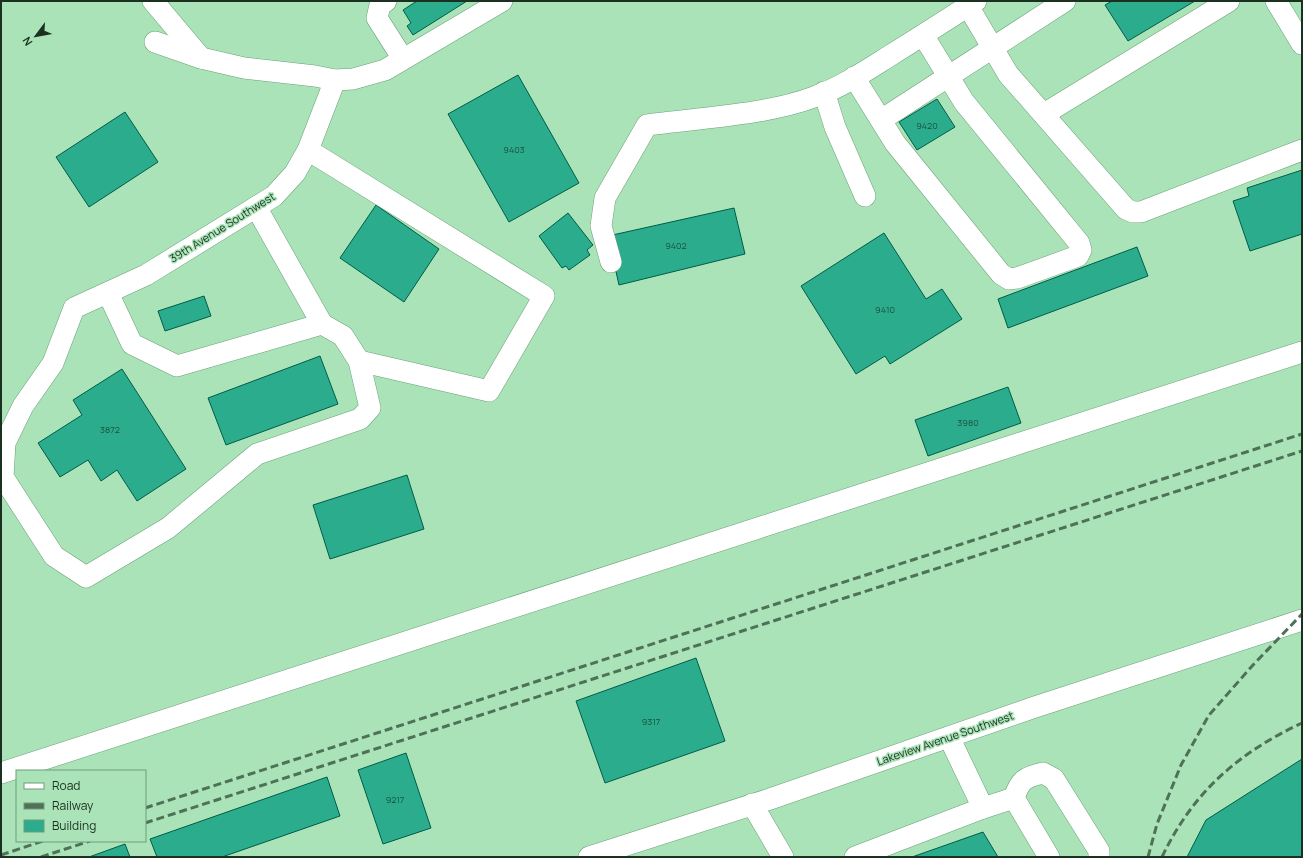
<svg xmlns="http://www.w3.org/2000/svg" width="1303" height="858" font-family="Manrope,sans-serif">
<style>
.building{fill:#2bad8d;stroke:#005c48}
.lines{fill:none;stroke-linecap:round;stroke-linejoin:round}
.minor-casing{stroke:#6ba178;stroke-width:22}
.minor{stroke:#fff;stroke-width:21}
.rail{stroke:#4e7157;stroke-width:3;stroke-dasharray:8 4;stroke-linecap:butt}
.labels{text-anchor:middle;dominant-baseline:central;stroke-width:3;stroke-linejoin:round;paint-order:stroke}
.number-label{font-size:9px;fill:#1e4f3b}
.street-label{font-size:11px;fill:#1a3020;stroke:#aae3b7}
</style>
<rect width="100%" height="100%" fill="#aae3b7"/>
<g class="building">
<polygon points="417,1 467,1 413,35 407,26 411,23 403,10"/>
<polygon points="1112,1 1195,1 1128,41 1105,5"/>
<polygon points="518,75 579,183 509,222 448,114"/>
<polygon points="937,99 955,127 917,150 899,122"/>
<polygon points="125,112 158,162 89,207 56,157"/>
<polygon points="1302,170 1302,234 1250,251 1233,201 1249,196 1247,188"/>
<polygon points="376,205 439,249 404,302 340,258"/>
<polygon points="734,208 745,254 619,285 608,236"/>
<polygon points="568,213 593,245 587,250 590,255 569,270 566,266 562,268 539,236"/>
<polygon points="884,233 926,299 942,289 962,319 890,364 885,356 856,374 801,286"/>
<polygon points="1137,247 1148,276 1008,328 998,299"/>
<polygon points="204,296 211,316 165,331 158,311"/>
<polygon points="320,356 338,404 226,445 208,398"/>
<polygon points="122,369 186,469 137,501 117,470 101,481 88,460 60,477 38,443 82,415 73,400"/>
<polygon points="1008,387 1021,423 928,456 915,420"/>
<polygon points="407,475 424,529 330,559 313,505"/>
<polygon points="696,658 725,741 605,783 576,701"/>
<polygon points="406,753 431,828 383,844 358,770"/>
<polygon points="1302,759 1302,857 1187,857 1206,820"/>
<polygon points="327,777 340,816 222,857 157,857 150,839"/>
<polygon points="983,832 998,857 912,857"/>
<polygon points="125,844 130,857 89,857"/>
</g>
<g class="lines">
<g class="minor-casing">
<g id="minor">
<polyline points="153,1 201,58"/>
<polyline points="386,1 380,5 377,18 403,59"/>
<polyline points="1276,1 1302,44"/>
<polyline points="968,6 1008,74 1126,209 1133,212 1141,212 1302,150"/>
<polyline points="155,42 201,58 244,68 315,76 335,80 353,79 385,70 502,1"/>
<polyline points="854,77 895,143 1001,274 1009,279 1017,278 1078,256 1081,250 1079,243 964,102 923,35"/>
<polyline points="824,92 835,127 865,196"/>
<polyline points="1044,114 1229,1"/>
<polyline points="881,120 1065,1"/>
<polyline points="308,150 544,296 489,391 359,361"/>
<polyline points="256,207 322,324"/>
<path d="M611 262 601 226 605 198 647 125C699 118 766 115 814 97 842 87 867 70 891 55 920 37 948 19 976 1"/>
<polyline points="108,293 132,344 177,366 322,324 343,336 359,361 370,408 360,419 257,454 168,528 86,577 54,556 3,477 5,443 23,406 53,363 74,308 146,275 274,196 295,173 308,150 335,80"/>
<polyline points="1,773 1302,352"/>
<path d="M1014 798C1020 780 1025 777 1043 773L1054 779 1099 851V857"/>
<polyline points="752,804 783,857"/>
<polyline points="983,808 1014,798 1049,857"/>
<polyline points="589,857 770,799 1032,708 1302,620"/>
<polyline points="855,857 983,808 949,737"/>
</g>
</g>
<use href="#minor" class="minor"/>
<g class="rail">
<polyline points="145,808 1302,434"/>
<polyline points="145,823 1302,451"/>
<polyline points="1,855 43,841"/>
<polyline points="41,857 90,841"/>
<polyline points="1148,857 1157,824 1181,765 1209,715 1253,665 1302,614"/>
<path d="M1162 857C1193 792 1238 753 1302 723"/>
</g>
</g>
<g class="labels">
<g class="number-label">
<text x="927" y="125">9420</text>
<text x="514" y="149">9403</text>
<text x="676" y="245">9402</text>
<text x="885" y="309">9410</text>
<text x="968" y="422">3980</text>
<text x="110" y="429">3872</text>
<text x="651" y="721">9317</text>
<text x="395" y="799">9217</text>
</g>
<g class="street-label">
<text transform="translate(222 227) rotate(-32)">39th Avenue Southwest</text>
<text transform="translate(945 738) rotate(-19)">Lakeview Avenue Southwest</text>
</g>
</g>
<rect width="1303" height="858" fill="none" stroke="#1a3020" stroke-width="4"/>
<rect x="16" y="770" width="130" height="72" fill="#aae3b7" stroke="#709b7b"/>
<rect x="24" y="783" width="20" height="6" fill="#ffffff" stroke="#709b7b"/>
<text x="52" y="790" font-size="12" fill="#1a3020">Road</text>
<rect x="24" y="803" width="20" height="6" fill="#4e7157" stroke="#709b7b"/>
<text x="52" y="810" font-size="12" fill="#1a3020">Railway</text>
<rect x="24" y="820" width="20" height="12" fill="#2bad8d" stroke="#709b7b"/>
<text x="52" y="830" font-size="12" fill="#1a3020">Building</text>
<g transform="translate(36 36) rotate(238)" stroke="#aae3b7" stroke-width="3" paint-order="stroke">
<path d="M0-3L7 15L0 10L-7 15Z" fill="#1a3020"/>
<text y="-6" font-size="11" font-weight="bold" text-anchor="middle" fill="#1a3020">N</text>
</g>
</svg>
